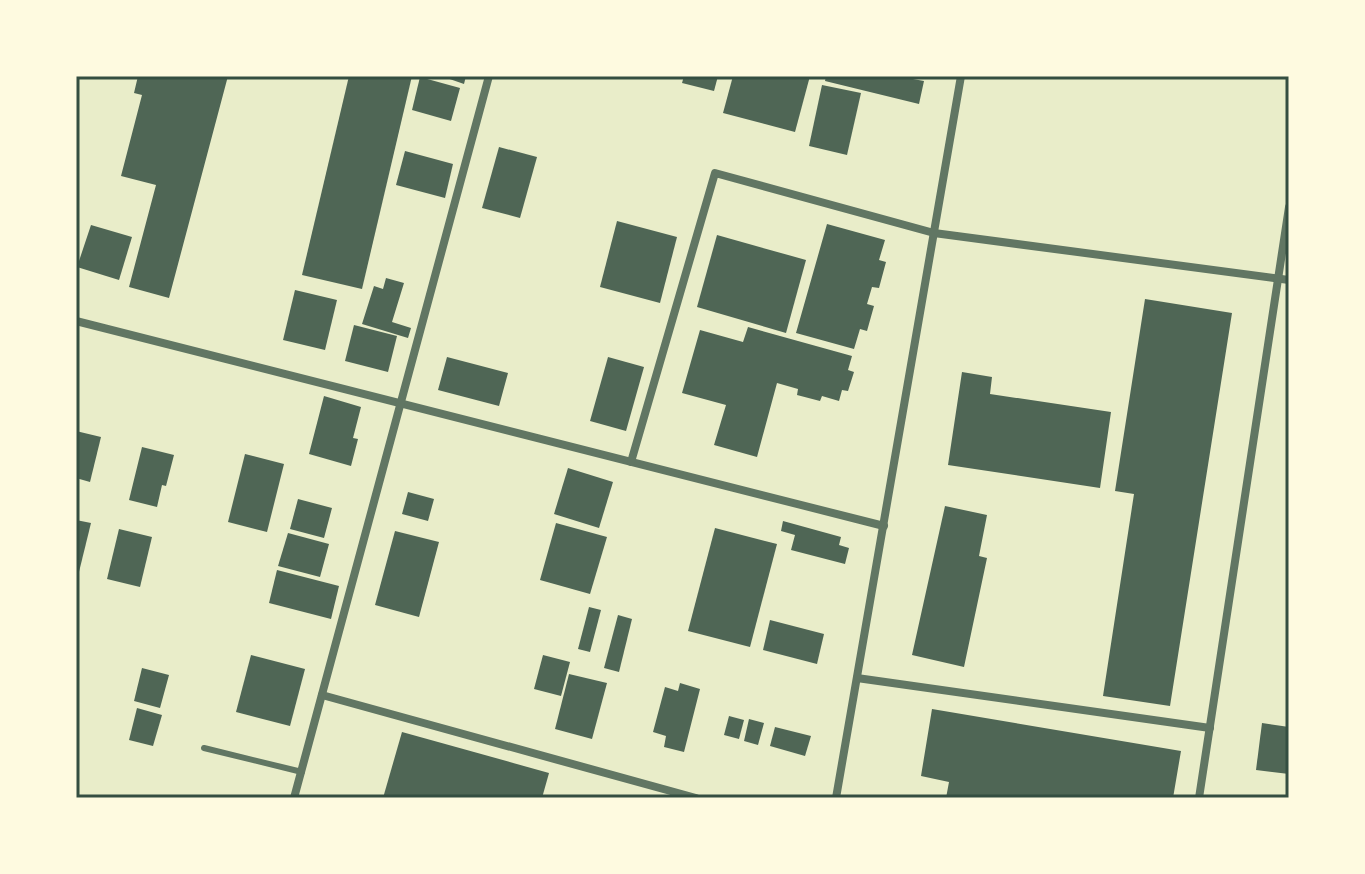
<svg xmlns="http://www.w3.org/2000/svg" width="1365" height="874" font-family="'Fira Sans',sans-serif">
<style>
.building{fill:#4f6655}
.lines{fill:none;stroke-linecap:round;stroke-linejoin:round}
.service{stroke:#617663;stroke-width:6}
.minor{stroke:#617663;stroke-width:8}
.neatline{fill:none;stroke:#344e41;stroke-width:3}
</style>
<rect width="100%" height="100%" fill="#e9edc9"/>
<g class="building">
<polygon points="138,76 228,76 169,298 129,287 156,185 121,176 142,95 134,93"/>
<polygon points="349,76 412,76 362,289 302,275"/>
<polygon points="441,76 466,76 464,84"/>
<polygon points="684,76 718,76 714,91 682,83"/>
<polygon points="733,76 810,76 795,132 723,113"/>
<polygon points="826,76 913,76 913,79 924,81 919,104 825,81"/>
<polygon points="420,77 460,88 451,121 412,110"/>
<polygon points="822,85 861,93 847,155 809,146"/>
<polygon points="499,147 537,157 520,218 482,208"/>
<polygon points="405,151 453,164 445,198 396,185"/>
<polygon points="617,221 677,237 660,303 600,287"/>
<polygon points="827,224 885,240 879,260 886,262 879,288 872,287 867,304 874,306 867,331 860,329 854,349 796,333"/>
<polygon points="91,225 132,237 119,280 77,267"/>
<polygon points="717,235 806,260 786,333 697,307"/>
<polygon points="386,278 404,283 392,322 411,328 408,338 362,324 374,286 383,289"/>
<polygon points="295,290 337,300 325,350 283,340"/>
<polygon points="1145,299 1232,313 1170,706 1103,696 1134,494 1115,491"/>
<polygon points="354,325 397,336 388,372 345,361"/>
<polygon points="748,327 852,356 848,370 854,372 848,391 842,390 839,401 822,396 820,401 797,395 798,389 777,383 757,457 714,445 726,405 682,393 700,330 743,342"/>
<polygon points="447,357 508,373 499,406 438,390"/>
<polygon points="608,357 644,367 626,431 590,421"/>
<polygon points="962,372 992,377 990,394 1111,412 1100,488 948,465"/>
<polygon points="324,396 361,407 353,438 358,439 351,466 309,454"/>
<polygon points="76,431 101,437 90,482 76,478"/>
<polygon points="142,447 174,455 166,486 162,485 157,507 129,500"/>
<polygon points="245,454 284,464 267,532 228,522"/>
<polygon points="568,468 613,482 599,528 554,514"/>
<polygon points="408,492 434,499 428,521 402,514"/>
<polygon points="298,499 332,508 324,538 290,529"/>
<polygon points="945,506 987,515 979,556 987,558 964,667 912,655"/>
<polygon points="76,520 91,523 77,580 76,579"/>
<polygon points="783,521 841,537 839,545 849,548 845,564 791,550 795,535 781,531"/>
<polygon points="556,523 607,537 590,594 540,580"/>
<polygon points="715,528 777,544 750,647 688,631"/>
<polygon points="119,529 152,537 140,587 107,579"/>
<polygon points="395,531 439,542 419,617 375,605"/>
<polygon points="288,533 329,544 320,577 278,566"/>
<polygon points="277,570 339,586 331,619 269,603"/>
<polygon points="589,607 601,610 590,652 578,649"/>
<polygon points="618,615 632,619 619,672 604,668"/>
<polygon points="770,620 824,634 817,664 763,650"/>
<polygon points="251,655 305,669 290,726 236,712"/>
<polygon points="543,655 570,662 561,696 534,689"/>
<polygon points="142,668 169,675 160,708 134,701"/>
<polygon points="569,674 607,683 592,739 555,729"/>
<polygon points="680,683 700,689 684,752 664,747 666,736 653,732 665,687 678,691"/>
<polygon points="137,708 162,715 153,746 129,740"/>
<polygon points="932,709 1181,751 1173,798 946,798 949,782 921,776"/>
<polygon points="729,716 744,720 739,739 724,735"/>
<polygon points="749,719 764,723 758,745 744,741"/>
<polygon points="1262,723 1289,727 1289,774 1256,770"/>
<polygon points="775,727 811,736 805,756 770,746"/>
<polygon points="402,732 549,773 542,798 383,798"/>
</g>
<g class="lines">
<polyline class="service" points="204,748 302,772"/>
<g class="minor">
<polyline points="76,321 884,526"/>
<polyline points="631,462 715,173 934,233 1289,280"/>
<polyline points="857,678 1210,728"/>
<polyline points="322,695 696,798"/>
<polyline points="294,798 489,76"/>
<polyline points="836,798 961,76"/>
<polyline points="1199,798 1289,207"/>
</g>
</g>
<rect width="1365" height="874" fill="none" stroke="#fefae0" stroke-width="156"/>
<rect x="78" y="78" width="1209" height="718" class="neatline"/>
</svg>
